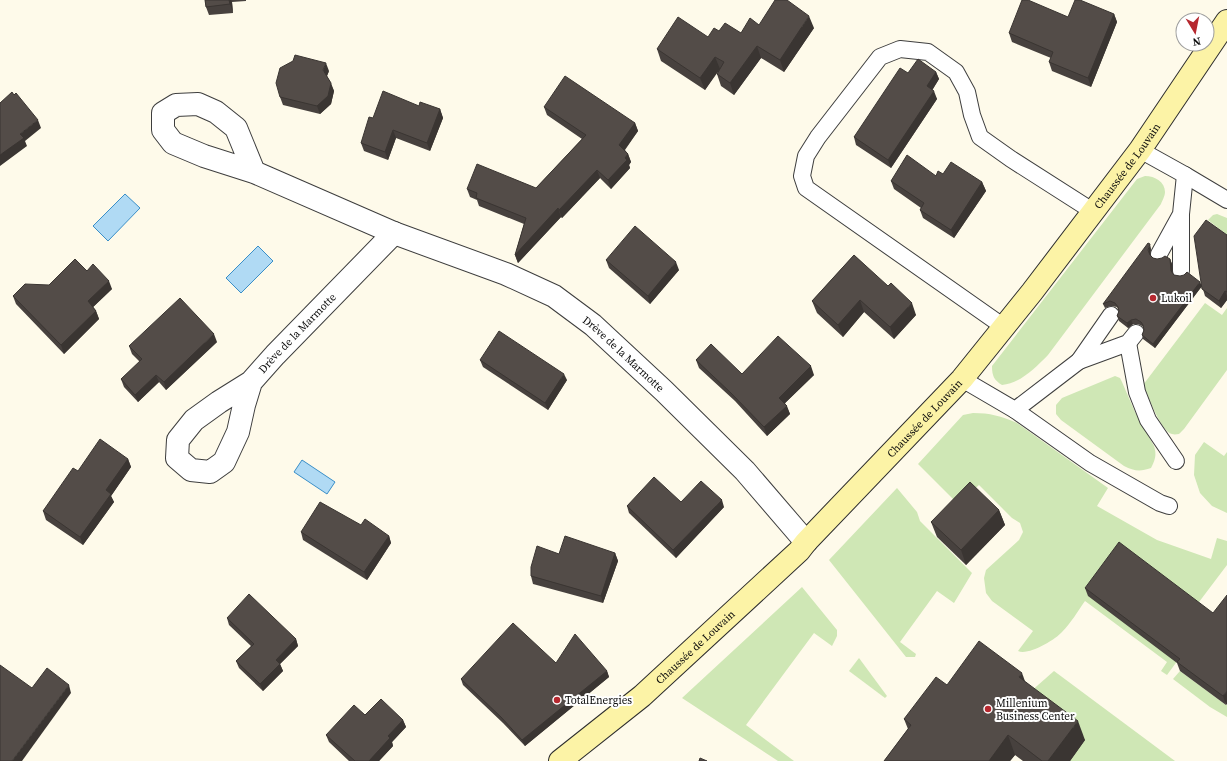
<svg xmlns="http://www.w3.org/2000/svg" width="1227" height="761" font-family="'Source Serif 4',serif">
<style>
.green{fill:#cfe7b5}
.water{fill:#b0daf4;stroke:#3a8fc8}
.lines{fill:none;stroke-linecap:round;stroke-linejoin:round}
.service-casing{stroke:#3e3e3e;stroke-width:18}
.minor-casing{stroke:#3e3e3e;stroke-width:24}
.secondary-casing{stroke:#2d2d2d;stroke-width:24}
.service{stroke:#fff;stroke-width:16}
.minor{stroke:#fff;stroke-width:22}
.secondary{stroke:#fcf3a6;stroke-width:22}
.wall{fill:#47413e}
.shaded-wall{fill:#3a3532}
.building{fill:#534c48;stroke:#3a3532}
.poi-dot{fill:#b6282f;stroke:#fff;stroke-width:1.5}
.labels{text-anchor:middle;dominant-baseline:central;stroke-width:4;stroke-linejoin:round;paint-order:stroke}
.street-label{font-size:11px;fill:#0b0b0b;stroke:#fff}
.poi-label{font-size:11px;fill:#0b0b0b;stroke:#fff;text-anchor:start}
</style>
<rect width="100%" height="100%" fill="#fefaea"/>
<g class="green">
<path d="M1145 176C1155 176 1165 182 1165 192 1165 196 1162 201 1161 204L1048 355C1035 368 1021 383 1002 385 994 380 992 376 992 366L1137 179Z"/>
<polygon points="1217,214 1227,218 1227,235 1208,220 1213,215"/>
<path d="M1205 303 1222 315 1227 308V370L1184 429 1179 434C1177 434 1175 435 1172 434 1161 432 1148 395 1143 385Z"/>
<path d="M1115 376 1120 378 1122 382 1135 412 1154 446C1157 455 1155 460 1151 468 1140 472 1134 471 1124 466L1061 420 1056 414V405L1062 398Z"/>
<path d="M973 413C990 413 1001 416 1017 423L1108 488 1097 506 1157 540 1211 559 1217 538 1227 541V565L1196 606 1178 660 1167 675 1161 671 1167 662 1085 601C1078 611 1071 623 1062 632 1055 640 1028 656 1018 651L1033 631 992 601 986 593 984 578 986 570 1019 540 1023 532 1020 523 1012 518 979 485 958 504 918 464 963 415Z"/>
<polygon points="1204,442 1224,456 1227,452 1227,513 1212,506 1200,493 1194,475 1195,455"/>
<polygon points="897,488 917,512 920,521 972,573 954,603 937,591 900,642 916,654 915,657 906,657 829,560"/>
<polygon points="802,587 837,630 837,636 832,646 814,633 746,725 794,761 778,761 682,698"/>
<polygon points="859,658 887,696 885,698 849,671"/>
<polygon points="1054,671 1175,761 1070,761 1029,693"/>
<polygon points="1180,671 1226,705 1227,704 1227,717 1210,707 1173,679"/>
</g>
<g class="water">
<polygon points="125,194 140,208 108,241 93,226"/>
<polygon points="258,246 273,261 241,293 226,278"/>
<polygon points="302,460 335,482 327,494 294,472"/>
</g>
<g class="lines">
<g class="service-casing">
<g id="service">
<polyline points="1140,150 1185,175 1181,214 1159,254"/>
<polyline points="1185,175 1227,200"/>
<polyline points="1181,216 1181,271"/>
<polyline points="1004,327 806,188 802,176 806,156 818,137 880,57 900,49 928,52 956,72 967,92 972,115 980,137 1011,159 1094,212"/>
<polyline points="1128,343 1137,392 1148,420 1176,461"/>
<polyline points="1079,361 1128,343 1136,333"/>
<polyline points="962,379 1015,410 1079,361 1111,315"/>
<polyline points="1015,410 1090,463 1160,503 1169,506"/>
</g>
</g>
<g class="minor-casing">
<g id="minor">
<path id="s1" d="M254 172 236 128 216 112 198 104 176 105 163 113V130L173 143 204 156 254 172 394 233 506 274 554 296 593 325 664 391 745 471 806 542"/>
<path id="s2" d="M251 382 219 402 194 420 178 440 177 458 191 470 210 472 224 462 238 432 244 405 251 382 275 355 394 233"/>
</g>
</g>
<g class="secondary-casing">
<g id="secondary">
<path id="s3" d="M560 761 642 696 799 551 806 542 962 379 1032 292 1140 150 1227 21"/>
</g>
</g>
<use href="#service" class="service"/>
<use href="#minor" class="minor"/>
<use href="#secondary" class="secondary"/>
</g>
<g class="wall">
<polygon points="205,0 246,0 246,1 232,2 233,13 209,15 206,7"/>
<polygon points="1114,14 1117,22 1091,87 1052,71 1049,62 1051,58 1012,42 1009,33 1068,17"/>
<polygon points="759,25 814,28 784,72 761,58 734,95 721,86 717,74 719,69 705,90 661,61 657,49 708,37 719,31 741,33"/>
<polygon points="329,71 327,76 334,91 331,104 320,114 283,105 280,97"/>
<polygon points="936,72 939,79 932,90 937,99 891,168 856,145 854,137 908,73"/>
<polygon points="419,106 440,109 443,118 430,151 396,138 388,160 364,151 361,143 373,118"/>
<polygon points="544,107 635,123 638,131 625,150 628,154 631,162 629,165 630,168 611,189 600,178 562,218 561,217 518,263 515,255 524,224 479,206 477,200 470,197 467,189 536,188 582,139 547,115"/>
<polygon points="943,174 982,182 986,191 954,238 923,218 920,210 921,208 894,189 891,181 936,176"/>
<polygon points="1227,235 1227,300 1221,308 1205,296 1202,286 1155,348 1143,339 1142,335 1144,330 1144,328 1142,326 1138,324 1133,324 1128,328 1119,321 1117,316 1119,311 1117,307 1111,306 1105,308 1103,304 1151,249 1150,255 1153,258 1157,259 1170,259 1172,264 1172,272 1174,275 1201,285"/>
<polygon points="854,255 916,315 894,339 864,312 843,337 817,313 812,301"/>
<polygon points="606,260 679,270 650,304 609,268"/>
<polygon points="87,271 112,289 93,307 96,311 99,319 64,354 16,304 13,296 49,285"/>
<polygon points="217,342 166,390 159,382 138,402 124,387 121,379 140,362 132,354 129,346"/>
<polygon points="480,360 567,380 548,410 483,367"/>
<polygon points="696,360 742,374 814,375 785,403 790,414 767,436 735,401 699,368"/>
<polygon points="128,459 131,467 111,496 114,502 83,545 46,520 43,511 78,471"/>
<polygon points="681,502 724,507 676,558 629,513 627,506"/>
<polygon points="999,510 1005,525 966,565 937,537 931,522"/>
<polygon points="361,525 389,536 391,543 367,580 303,540 301,532"/>
<polygon points="615,553 618,561 603,603 533,584 531,576 559,554"/>
<polygon points="1085,588 1213,613 1226,705 1180,671 1177,663 1088,596"/>
<polygon points="227,618 296,639 298,646 280,664 283,671 263,691 239,668 236,661 251,646 229,625"/>
<polygon points="556,663 607,671 609,677 525,746 503,723 463,685 461,679"/>
<polygon points="1026,682 1085,740 1070,761 1023,761 1015,755 1010,761 884,761 908,729 904,719 947,685"/>
<polygon points="365,715 403,720 406,727 392,742 393,746 379,761 349,761 329,742 326,735"/>
</g>
<g class="shaded-wall">
<polygon points="229,0 231,0 232,2 233,13 230,4"/>
<polygon points="1114,14 1117,22 1091,87 1088,78"/>
<polygon points="809,16 814,28 784,72 780,60"/>
<polygon points="757,46 761,58 734,95 730,83"/>
<polygon points="715,57 720,69 705,90 700,78"/>
<polygon points="326,63 329,71 326,78 323,70"/>
<polygon points="936,72 939,79 930,94 927,86"/>
<polygon points="331,83 334,91 331,104 320,114 317,106"/>
<polygon points="934,91 937,99 891,168 888,160"/>
<polygon points="440,109 443,118 430,151 427,143"/>
<polygon points="38,120 41,128 25,141 27,146 0,166 0,155 20,134"/>
<polygon points="635,123 638,131 622,153 619,145"/>
<polygon points="393,130 396,138 388,160 385,152"/>
<polygon points="628,154 631,162 629,165 630,168 611,189 608,180"/>
<polygon points="597,170 600,178 562,218 559,210"/>
<polygon points="982,182 986,191 954,238 951,230"/>
<polygon points="558,208 561,217 518,263 515,255"/>
<polygon points="1150,244 1151,249 1150,255 1148,250"/>
<polygon points="1170,259 1172,264 1173,275 1171,271"/>
<polygon points="676,262 679,270 650,304 648,296"/>
<polygon points="109,281 112,289 90,310 88,301"/>
<polygon points="1200,282 1202,286 1155,348 1153,344"/>
<polygon points="1225,291 1227,296 1227,300 1221,308 1219,301"/>
<polygon points="860,300 864,312 843,337 838,325"/>
<polygon points="912,303 916,315 894,339 890,327"/>
<polygon points="96,311 99,319 64,354 61,345"/>
<polygon points="1131,320 1133,324 1128,328 1127,323"/>
<polygon points="214,334 217,342 166,390 164,382"/>
<polygon points="811,366 814,375 782,406 779,398"/>
<polygon points="564,374 567,380 548,410 545,403"/>
<polygon points="156,375 159,382 138,402 135,395"/>
<polygon points="787,406 790,414 767,436 764,427"/>
<polygon points="128,459 131,467 111,496 114,502 83,545 80,537 106,490"/>
<polygon points="722,500 724,507 676,558 673,550"/>
<polygon points="999,510 1005,525 966,565 961,550"/>
<polygon points="389,536 391,543 367,580 364,572"/>
<polygon points="615,553 618,561 603,603 601,596"/>
<polygon points="296,639 298,646 280,664 283,671 263,691 260,684 276,660"/>
<polygon points="607,671 609,677 525,746 522,740"/>
<polygon points="1022,673 1029,692 1019,677"/>
<polygon points="69,685 71,693 22,761 12,761"/>
<polygon points="1227,691 1227,704 1226,705 1223,696"/>
<polygon points="403,720 406,727 392,742 393,746 379,761 369,761 388,736"/>
<polygon points="1078,721 1085,740 1070,761 1048,761"/>
<polygon points="1008,735 1015,755 1010,761 989,761"/>
</g>
<g class="building">
<polygon points="205,0 229,0 230,4 206,7"/>
<polygon points="775,0 787,0 809,16 780,60 757,46 730,83 717,74 724,62 715,57 700,78 657,49 678,17 708,37 714,28 719,31 725,23 741,33 750,18 759,25"/>
<polygon points="1022,0 1028,0 1068,17 1075,0 1080,0 1114,14 1088,78 1049,62 1053,52 1009,33"/>
<polygon points="295,55 326,63 323,70 331,83 328,96 317,106 280,97 276,83 280,68 293,61"/>
<polygon points="918,59 936,72 927,86 934,91 888,160 854,137 900,68 908,73"/>
<polygon points="565,76 635,123 619,145 628,154 625,158 627,160 608,180 597,170 559,210 558,208 515,255 526,218 476,198 477,193 467,189 477,164 536,188 586,135 544,107"/>
<polygon points="383,91 419,106 420,102 440,109 427,143 393,130 385,152 361,143 369,117 373,118"/>
<polygon points="12,92 14,95 16,93 38,120 20,134 24,138 0,155 0,103"/>
<polygon points="907,155 936,176 938,171 943,174 951,162 982,182 951,230 920,210 924,203 891,181"/>
<polygon points="1206,220 1227,235 1227,292 1225,291 1219,301 1202,289 1194,236"/>
<polygon points="635,226 676,262 648,296 606,260"/>
<polygon points="1148,243 1150,244 1148,250 1150,255 1153,258 1157,259 1162,258 1165,256 1170,259 1171,271 1174,275 1180,276 1184,275 1187,272 1200,282 1153,344 1142,335 1144,330 1143,325 1141,322 1136,319 1131,320 1127,323 1117,316 1119,311 1118,307 1115,303 1110,301 1103,304"/>
<polygon points="854,255 888,286 891,283 912,303 890,327 860,300 838,325 812,301"/>
<polygon points="75,259 87,271 93,264 109,281 88,301 96,311 61,345 13,296 25,284 49,285"/>
<polygon points="180,298 214,334 164,382 156,375 135,395 121,379 142,359 129,346"/>
<polygon points="499,331 564,374 545,403 480,360"/>
<polygon points="778,336 811,366 779,398 787,406 764,427 731,393 696,360 711,344 742,374"/>
<polygon points="100,439 128,459 106,490 111,494 80,537 43,511 73,468 78,471"/>
<polygon points="654,477 681,502 701,481 722,500 673,550 627,506"/>
<polygon points="970,482 999,510 961,550 931,522"/>
<polygon points="320,502 361,525 365,519 389,536 364,572 301,532"/>
<polygon points="565,536 615,553 601,596 531,576 531,567 537,546 559,554"/>
<polygon points="1119,542 1213,613 1227,595 1227,691 1223,696 1177,662 1180,659 1085,588"/>
<polygon points="249,594 296,639 276,660 280,664 260,684 236,661 254,644 227,618"/>
<polygon points="513,623 556,663 575,634 607,671 522,740 501,717 461,679"/>
<polygon points="979,641 1022,673 1019,677 1078,721 1048,761 1042,761 1008,735 989,761 884,761 911,725 904,719 936,677 947,685"/>
<polygon points="0,665 32,688 47,668 69,685 12,761 0,761"/>
<polygon points="381,699 403,720 388,736 390,738 369,761 355,761 326,735 354,705 365,715"/>
<polygon points="700,758 707,761 699,761"/>
</g>
<g class="poi-dot">
<circle cx="1153" cy="298" r="4"/>
<circle cx="557" cy="700" r="4"/>
<circle cx="988" cy="709" r="4"/>
</g>
<g class="labels">
<g class="street-label">
<text stroke="none"><textPath href="#s3" startOffset="825">Chaussée de Louvain</textPath></text>
<text stroke="none"><textPath href="#s2" startOffset="319">Drève de la Marmotte</textPath></text>
<text stroke="none"><textPath href="#s1" startOffset="665">Drève de la Marmotte</textPath></text>
<text stroke="none"><textPath href="#s3" startOffset="501">Chaussée de Louvain</textPath></text>
<text stroke="none"><textPath href="#s3" startOffset="177">Chaussée de Louvain</textPath></text>
</g>
<g class="poi-label">
<text x="1161" y="298">Lukoil</text>
<text x="565" y="700">TotalEnergies</text>
<text x="996" y="703">Millenium<tspan x="996" dy="13">Business Center</tspan></text>
</g>
</g>
<g transform="translate(1195 32) rotate(170)"><circle r="19" fill="#ffffff" stroke="#9d9d9d"/>
<path d="M0-3L7 15L0 10L-7 15Z" fill="#b6282f"/>
<text y="-6" font-size="11" font-weight="bold" text-anchor="middle" fill="#0b0b0b">N</text>
</g>
</svg>
